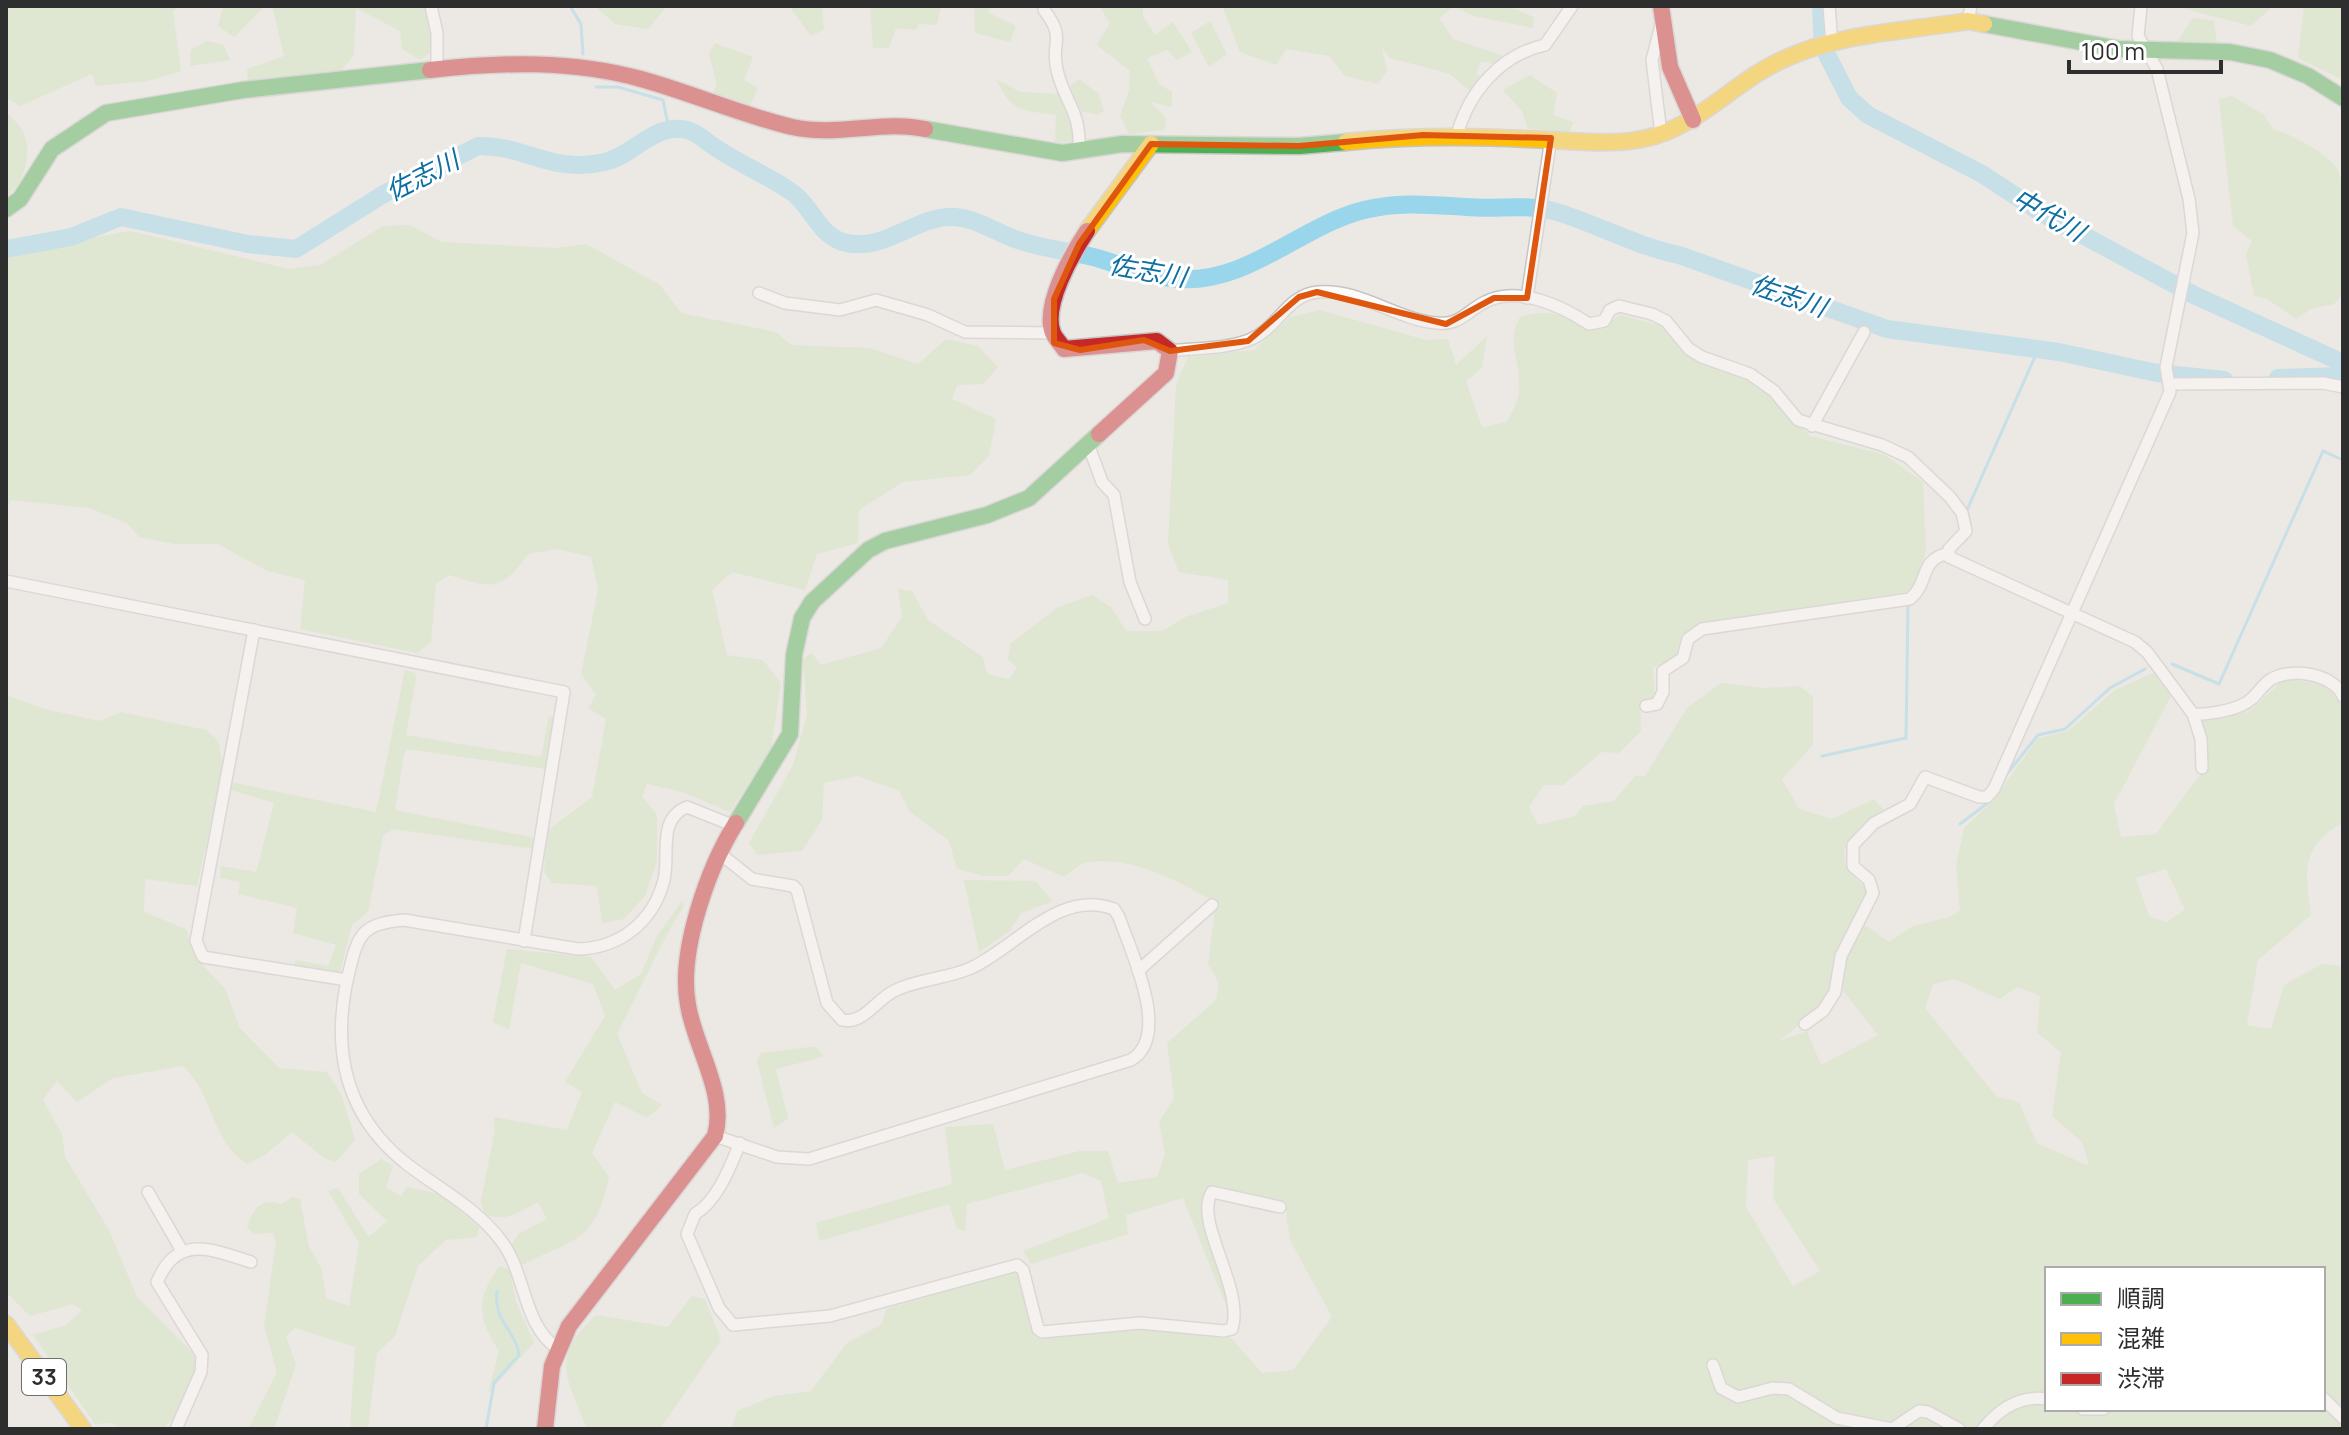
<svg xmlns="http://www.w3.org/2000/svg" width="2349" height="1435" font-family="Manrope,'Noto Sans JP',sans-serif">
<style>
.green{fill:#cee6be;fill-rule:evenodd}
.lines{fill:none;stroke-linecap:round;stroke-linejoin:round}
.stream{stroke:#99d6ec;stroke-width:3}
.river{stroke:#99d6ec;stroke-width:18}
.street-casing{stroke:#c5c4c5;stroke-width:14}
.fast-casing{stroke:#c5c4c5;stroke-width:19}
.slow-casing{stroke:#c5c4c5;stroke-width:19}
.jam-casing{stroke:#c5c4c5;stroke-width:19}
.street{stroke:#fcfcfb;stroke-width:11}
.fast{stroke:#4caf50;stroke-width:16}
.slow{stroke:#ffc107;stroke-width:16}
.jam{stroke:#c62828;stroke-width:16}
.marked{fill:none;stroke:#df570e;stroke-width:6;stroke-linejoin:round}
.labels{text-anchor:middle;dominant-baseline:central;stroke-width:6;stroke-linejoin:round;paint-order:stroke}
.shield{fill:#fff;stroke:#6d6d6d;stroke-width:2}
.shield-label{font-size:22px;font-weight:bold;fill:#2e2e2e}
.water-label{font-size:26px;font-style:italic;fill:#0d6fa3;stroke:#fff}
</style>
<rect width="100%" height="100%" fill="#ece8e4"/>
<g class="green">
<polygon points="6,6 179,6 173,12 181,71 148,81 96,86 92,74 20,106 6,97"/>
<polygon points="223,6 265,6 234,37 218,26"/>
<polygon points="272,6 427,6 434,50 420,60 402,49 400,31 356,8 354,55 337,75 248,82 247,69 284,56"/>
<polygon points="595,6 667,6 648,29 615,24"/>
<polygon points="789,6 822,6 824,30 811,36"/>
<polygon points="870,6 941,6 937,25 919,24 916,30 896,28 889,48 873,48"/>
<polygon points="974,6 989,6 989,13 1016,26 1010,42 975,33"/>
<polygon points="1099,6 1143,6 1143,16 1155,35 1173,22 1192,52 1177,60 1167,50 1147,58 1159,84 1172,92 1172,107 1150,102 1166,118 1165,130 1129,134 1120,116 1129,90 1130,71 1097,45 1110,23"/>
<polygon points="1222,6 1507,6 1534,17 1533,28 1474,16 1454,7 1439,18 1453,39 1507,57 1498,65 1481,61 1476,74 1484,77 1471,92 1450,74 1390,58 1382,48 1387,71 1378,84 1345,76 1329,56 1286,49 1276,65 1240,52"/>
<polygon points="2186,6 2273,6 2251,26 2185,9"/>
<polygon points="2304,6 2343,6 2343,80 2298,58"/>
<polygon points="2192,18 2214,21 2217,42 2177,42"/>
<polygon points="1210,21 1227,54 1209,67 1191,33"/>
<polygon points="207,41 224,45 230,60 190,66 191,50"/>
<polygon points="715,43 753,57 744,80 758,88 749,109 712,97 717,84 709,54"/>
<polygon points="1530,75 1557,93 1553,115 1573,122 1570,132 1528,129 1522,111 1503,90"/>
<polygon points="1079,79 1099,94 1104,111 1098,115 1081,111 1070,86"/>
<path d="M997 80 1021 92 1062 94 1074 112V141L1055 143 1056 115C1023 110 1011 113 997 80Z"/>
<path d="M2232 96 2264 115 2273 129C2289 133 2328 154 2337 168 2349 191 2343 264 2343 293L2334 304 2311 309 2296 319 2267 299 2254 296 2246 254 2252 241 2233 226 2219 99Z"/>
<path d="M6 112C11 117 19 124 23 132 33 150 25 186 6 195Z"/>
<path d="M410 225 442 242 556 248 586 244 660 285 681 313 776 332 791 345 869 348 918 364 946 339 978 346 998 367 983 384 957 385 952 399 996 419 989 456 970 475 903 482 859 510 858 543 817 554 805 590 732 572 712 590 727 655 763 660 781 683 771 749 730 812 682 792 647 784 642 796 657 815V861L645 896 624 919 602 923 597 886 552 883 544 872 547 831 592 797 606 719 588 708 596 695 581 674 598 590 591 557 558 549 528 554C501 593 491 588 449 575L436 584 431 642 417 653 300 629 305 580 267 571 218 544H174L139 537 127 523 89 508 11 500 6 509V252L131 231 289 269 320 265 383 226Z"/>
<path d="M1320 310 1426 340 1448 339 1456 365 1487 336 1482 368 1466 381 1482 427 1507 422C1511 413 1518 402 1519 392 1522 360 1505 348 1520 317 1549 307 1568 318 1594 329L1621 315 1661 326 1683 353 1720 371 1756 382 1810 436 1883 454 1923 482 1926 552 1913 591 1704 623 1682 635 1676 656 1653 668 1655 697 1640 703 1641 731 1619 753 1602 752 1563 785H1544L1529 807 1538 825 1575 816 1583 806 1614 801 1635 776H1645L1687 708 1721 683 1762 688 1800 686 1813 697V745L1782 779 1799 809 1832 819 1874 799 1883 809C1850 835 1823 856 1868 889L1837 953 1829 988 1820 1008 1779 1041 1807 1031 1821 1065 1878 1035 1840 987 1844 960 1861 922 1889 942 1913 926 1950 917 1960 910 1956 865 1964 828 1992 802 2038 738 2068 731 2115 690 2157 671 2172 694 2114 804 2121 837 2156 834 2208 764 2200 720 2250 711 2284 679 2324 684 2341 704 2343 822C2300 848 2305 871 2311 915L2258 960 2247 1025 2271 1029 2284 985 2322 964 2340 966 2343 986V1429H731L737 1411 774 1396 811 1391 846 1344 882 1324 886 1309 1012 1271 1019 1275 1037 1336 1139 1329 1231 1338 1262 1373 1293 1370 1332 1317 1290 1240 1285 1205 1217 1188 1202 1210 1231 1297 1225 1303 1183 1198 1126 1215 1128 1234 1031 1264 1023 1251 1109 1218 1101 1181 1083 1173 967 1204 965 1231 957 1229 949 1204 819 1241 816 1223 952 1184 945 1127 993 1124 1005 1170 1079 1151H1108L1118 1183 1157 1177 1165 1154 1159 1122 1174 1098 1167 1043 1216 1000 1219 983 1208 964 1216 903C1179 881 1130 854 1085 863 1078 865 1070 873 1064 877L1024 859 1008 876H984L957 869 949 841 910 812 899 791 858 776 824 783 822 820 802 851 757 855 749 843 793 765 807 714 803 659 812 653 821 665 881 648 902 617 898 589 912 591 928 620 983 657 987 674 1009 679 1017 668 1008 659 1010 644 1058 607 1092 595 1111 607 1126 631H1163L1185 617 1228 603V580L1179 572 1168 544 1176 384 1188 357 1254 350 1290 317ZM2166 869 2185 910 2166 922 2149 916 2136 878ZM1954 979 2000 999 2017 987 2040 996 2037 1033 2061 1052 2052 1116 2082 1142 2089 1166 2037 1143 2019 1102 1997 1097 1925 1008 1933 984ZM1775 1156 1773 1198 1820 1271 1793 1286 1746 1207 1748 1160ZM2047 1269H2323V1409H2047Z"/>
<polygon points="405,670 415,673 416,679 406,735 541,757 549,716 557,717 547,769 406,749 404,755 395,810 526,836 535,838 534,849 393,829 383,836 368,912 352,925 339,976 292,969 296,960 328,966 336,945 293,933 297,908 238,894 240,882 220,878 221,866 256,872 274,803 231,790 230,782 376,812"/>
<path d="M6 695 45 709 99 721 121 712 206 730 218 740 223 768 197 886 145 879 144 912 186 929 199 961 225 989 240 1028 279 1068 327 1072 342 1096 355 1140 336 1162 324 1158 292 1132 265 1155 247 1164C211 1141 214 1095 183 1066L113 1078 77 1102 57 1081 43 1100 62 1134 65 1157 109 1230 137 1297 192 1352 197 1369 176 1417 162 1429H120L112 1423 95 1424 33 1335 66 1325 82 1310 73 1304 30 1316 6 1292Z"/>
<polygon points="964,880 1035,881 1053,901 1021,913 1010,931 979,952"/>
<path d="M682 901 684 906C658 946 640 991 617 1034L642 1093 662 1105 647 1118 615 1102 592 1153 609 1177C595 1242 578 1237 522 1265L511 1247 518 1234 547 1219 538 1202C519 1212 505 1223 484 1214L481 1201 495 1129 493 1117 567 1130 582 1092 565 1082 605 1016 593 984 521 963 509 1030 493 1022 507 949 591 957 615 990 641 974 657 936Z"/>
<polygon points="809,1047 817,1047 823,1057 776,1069 788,1119 774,1128 757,1061 761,1053"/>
<path d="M381 1159 393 1166 386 1187 401 1196 407 1187 440 1194 479 1227 477 1237 446 1240 418 1266 395 1336 377 1353 368 1429H350L355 1347 295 1328 286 1336 296 1365 274 1429H248L277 1372 264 1327 276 1241 272 1233 254 1234 247 1227C253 1209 261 1197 281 1204L292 1197 300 1199 309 1246 322 1270 326 1298 349 1306 359 1243 328 1191 338 1188 369 1237 387 1221 359 1194V1174Z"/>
<path d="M499 1266 510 1270 516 1302 534 1343 488 1393 499 1351C477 1317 476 1300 499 1266Z"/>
<path d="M692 1296 705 1299 721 1340 660 1429H587C567 1376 549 1359 596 1315L668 1327Z"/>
</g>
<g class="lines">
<g class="stream">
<polyline points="570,6 581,24 583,54"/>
<polyline points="596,87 618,87 663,100 669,129"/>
<path d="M1960 545C1974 535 1971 525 1967 510L2037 352"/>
<polyline points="2172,664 2219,684 2323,451 2343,460"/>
<polyline points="1822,756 1906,738 1908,603"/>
<polyline points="2006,775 2038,735 2065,729 2110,688 2145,669"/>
<polyline points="1960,824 1989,802"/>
<path d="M486 1429 494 1383 519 1355C516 1330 493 1322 497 1291"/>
</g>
<g class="river">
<polyline points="1821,6 1823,47 1849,98 1868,115 1982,174 2040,212 2194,295 2343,363"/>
<path d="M6 249 71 237 121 217 248 244 296 249 382 195 478 146C526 145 550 174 605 162 634 155 655 122 687 130 696 132 702 138 709 143 736 163 766 174 793 193 811 206 819 235 843 242 884 254 915 215 954 217 976 218 995 232 1015 239 1042 249 1070 251 1097 258 1124 266 1150 277 1178 279 1248 284 1300 226 1364 210 1399 201 1433 205 1467 207 1498 210 1527 203 1557 212 1599 225 1636 246 1679 255L1887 329 2059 352 2157 373 2224 380"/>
<polyline points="2278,378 2343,376"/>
</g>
<g class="street-casing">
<g id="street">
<polyline points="431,6 437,33 437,67"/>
<polyline points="1829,6 1832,43"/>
<path d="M1044 10C1067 40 1050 41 1057 70 1065 104 1081 110 1079 150"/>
<polyline points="1968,21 1971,6"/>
<polyline points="1661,134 1652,60 1662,21"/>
<path d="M1457 135C1469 92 1500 55 1545 45L1572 6"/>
<polyline points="759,293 785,303 840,310 876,300 928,315 965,332 1050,333"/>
<polyline points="1527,298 1551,138"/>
<path d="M1170 351C1195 348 1226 349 1249 340 1278 329 1286 295 1318 292 1359 288 1397 320 1437 323 1459 326 1467 311 1485 302 1517 285 1562 306 1589 324L1604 321 1610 310 1619 306 1652 314 1666 321 1689 349 1702 357 1750 374 1774 391 1798 420 1882 445 1908 457 1950 497 1962 513 1966 531 1949 549V557L2135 642 2147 652 2193 714C2207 715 2229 711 2242 705 2255 700 2259 688 2270 680 2290 667 2333 673 2343 696"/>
<polyline points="2170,384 2323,383 2343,387"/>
<polyline points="1812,426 1864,332"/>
<polyline points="1088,444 1102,482 1114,495 1130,582 1145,619"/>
<polyline points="6,581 564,692 524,941"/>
<polyline points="254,630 196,941 203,957 347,980"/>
<path d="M1646 706 1657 704 1663 692V671L1683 658 1688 639 1702 629 1910 599C1930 582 1918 561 1948 553"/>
<polyline points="2193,714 2201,739 2202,768"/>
<polyline points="1138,971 1212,905"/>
<polyline points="1805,1024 1823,1011 1835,992 1841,956 1873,893 1869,880 1853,866 1853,845 1874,823 1910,804 1925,777 1979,797 1987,797 1994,789 2170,392 2166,367 2193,233 2189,199 2157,69 2138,36 2141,6"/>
<path d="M715 1136 777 1157 809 1159 1131 1060C1172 1036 1131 952 1119 917L1114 909C1060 888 1015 948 971 968 946 979 918 979 894 991 877 999 863 1025 842 1020L827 1003 797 890 793 886 752 879 718 852"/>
<path d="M740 1143C730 1167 718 1200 695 1214L687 1234 719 1308 733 1325 830 1316 1017 1265 1023 1270 1038 1329 1042 1332 1140 1323 1224 1331 1232 1329C1245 1288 1193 1222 1212 1192L1280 1207"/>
<polyline points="148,1192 182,1251"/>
<path d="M557 1348C523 1325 526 1274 502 1242 477 1208 441 1190 408 1165 346 1117 331 1051 348 976 358 935 360 924 404 920L578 949C620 948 653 922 664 880 670 854 657 819 687 807L732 825"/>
<polyline points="1713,1365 1721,1388 1738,1397 1773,1388 1789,1389 1837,1418 1892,1429 1919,1411 1928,1412 1959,1429"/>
<polyline points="2323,1398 2343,1418"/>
<polyline points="2083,1409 2103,1409"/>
<path d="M176 1429 201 1372 202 1355 157 1282C177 1234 211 1249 251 1262"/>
<path d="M1983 1429C1999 1409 2020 1395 2047 1399"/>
</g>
</g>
<g class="fast-casing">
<g id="fast">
<polyline points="1984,24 2119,49 2230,52 2270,60 2308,76 2343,98"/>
<polyline points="925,129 1062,153 1122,144 1299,146 1346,142"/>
<polyline points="6,209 20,199 52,149 106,113 243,90 430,70"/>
<polyline points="736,823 790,734 794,655 802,618 812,602 868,550 885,541 987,515 1029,498 1099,434"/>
</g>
</g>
<g class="slow-casing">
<g id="slow">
<path d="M1346 142C1407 136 1466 136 1527 139 1564 140 1606 146 1643 139 1698 128 1734 81 1784 59 1840 33 1908 31 1968 21L1984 24"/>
<polyline points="1087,231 1151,144"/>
<polyline points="6,1324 83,1429"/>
</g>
</g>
<g class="jam-casing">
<g id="jam">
<polyline points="1661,6 1670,67 1693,120"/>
<path d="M430 70C501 62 572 60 641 79 692 93 741 115 792 127 837 137 882 120 925 129"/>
<path d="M1087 231C1072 254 1042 306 1053 333 1055 338 1061 344 1064 349L1157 341 1170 351 1166 373 1099 434"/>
<path d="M545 1429 552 1366 569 1326 715 1136C727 1093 695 1048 688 1005 678 952 708 868 736 823"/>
</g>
</g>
<use href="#street" class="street"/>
<use href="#fast" class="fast"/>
<use href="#slow" class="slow"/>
<use href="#jam" class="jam"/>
</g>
<path d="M0 0H2349V1435H0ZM1423 135 1551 138 1527 298H1494L1446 324 1317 292 1299 297 1248 341 1170 351 1144 340 1080 350 1054 343V299L1079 244 1151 144 1299 146Z" fill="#ece8e4" fill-opacity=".55" fill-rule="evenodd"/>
<path class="marked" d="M1423 135 1551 138 1527 298H1494L1446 324 1317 292 1299 297 1248 341 1170 351 1144 340 1080 350 1054 343V299L1079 244 1151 144 1299 146Z"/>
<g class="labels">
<rect class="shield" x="22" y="1359" width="44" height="36" rx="6"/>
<g class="shield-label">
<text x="44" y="1377">33</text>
</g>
<g class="water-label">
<text transform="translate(422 175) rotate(-27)">佐志川</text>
<text transform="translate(2049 214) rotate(30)">中代川</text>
<text transform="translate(1148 270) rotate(10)">佐志川</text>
<text transform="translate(1789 295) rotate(19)">佐志川</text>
</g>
</g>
<rect width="2349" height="1435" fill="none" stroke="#2e2e2e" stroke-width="16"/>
<rect x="2045" y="1267" width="280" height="144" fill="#ffffff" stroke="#ababab" stroke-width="2"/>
<rect x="2061" y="1293" width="40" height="12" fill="#4caf50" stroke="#ababab" stroke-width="2"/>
<text x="2117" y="1307" font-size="24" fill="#2e2e2e">順調</text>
<rect x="2061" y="1333" width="40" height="12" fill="#ffc107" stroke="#ababab" stroke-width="2"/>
<text x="2117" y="1347" font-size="24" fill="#2e2e2e">混雑</text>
<rect x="2061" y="1373" width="40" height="12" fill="#c62828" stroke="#ababab" stroke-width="2"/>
<text x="2117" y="1387" font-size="24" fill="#2e2e2e">渋滞</text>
<path d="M2069 60v12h152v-12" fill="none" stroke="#2e2e2e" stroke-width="4"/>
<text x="2081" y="60" font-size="24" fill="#2e2e2e" stroke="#ffffff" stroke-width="6" paint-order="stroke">100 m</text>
</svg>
